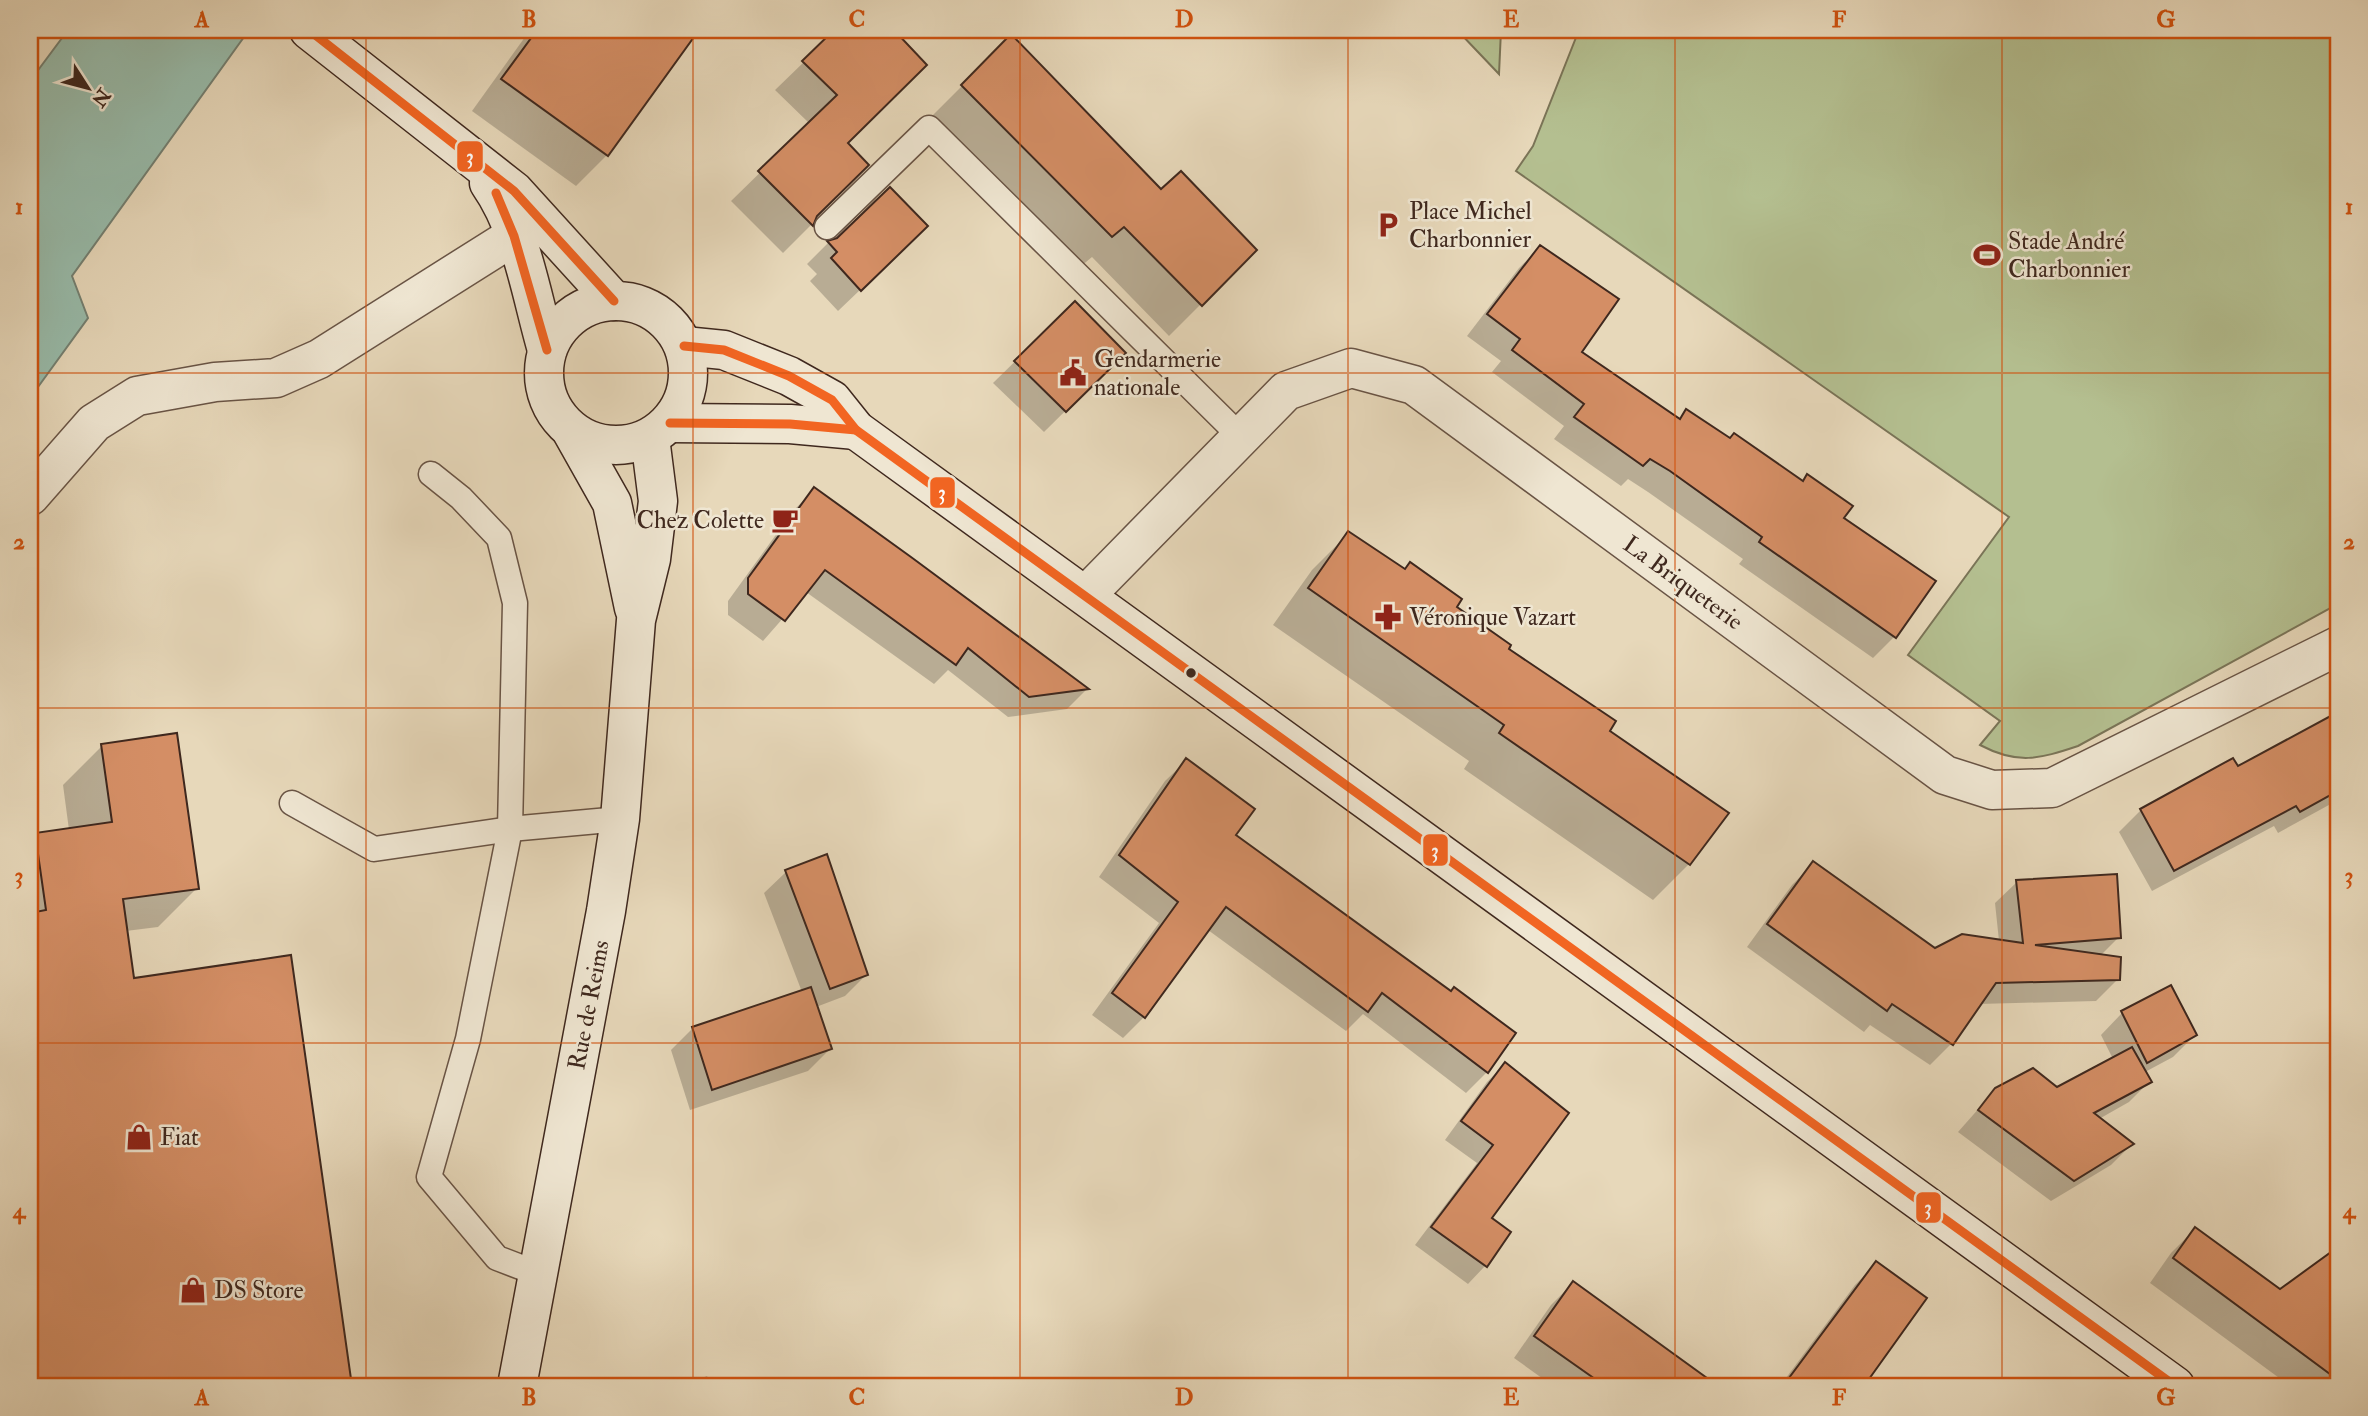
<svg xmlns="http://www.w3.org/2000/svg" width="2368" height="1416" font-family="'IM FELL Double Pica',serif">
<style>
.green{fill:#b4bf90;stroke:#7a7457;stroke-width:2}
.water{fill:#98bbaa;stroke:#748072;stroke-width:2}
.shadow{fill:#0003}
.building{fill:#d48e65;stroke:#3f281e;stroke-width:2}
.lines{fill:none;stroke-linecap:round;stroke-linejoin:round}
.lane-casing{stroke:#695445;stroke-width:27}
.street-casing{stroke:#695445;stroke-width:41}
.secondary-casing{stroke:#3f281e;stroke-width:41}
.lane{stroke:#efe6d2;stroke-width:24}
.street{stroke:#efe6d2;stroke-width:38}
.secondary{stroke:#efe6d2;stroke-width:38}
.bus-1-casing{stroke:#efe6d2;stroke-width:14}
.bus-1{stroke:#f26522;stroke-width:9}
.grid{fill:none;stroke:#cf520f;stroke-width:2;stroke-opacity:0.55}
.bus-dot{fill:#3f281e;stroke:#efe6d2;stroke-width:2.5}
.labels{text-anchor:middle;dominant-baseline:central;stroke-width:5;stroke-linejoin:round;paint-order:stroke}
.poi-label{font-size:24px;fill:#3f281e;stroke:#efe6d2;text-anchor:start}
.street-label{font-size:24px;fill:#3f281e;stroke:#efe6d2}
.line-badge{stroke:#efe6d2;stroke-width:2.5}
.badge-label{font-size:19px;text-anchor:middle;font-weight:bold;fill:#fff}
.neatline{fill:none;stroke:#cf520f;stroke-width:2.5}
.grid-label{font-size:23px;text-anchor:middle;font-weight:bold;fill:#cf520f}
</style>
<rect width="100%" height="100%" fill="#e7d8ba"/>
<filter id="stains"><feTurbulence type="fractalNoise" baseFrequency=".00286" numOctaves="4"/><feColorMatrix values="0 0 0 0 .2 0 0 0 0 .09 0 0 0 0 .02 0 0 0 .5 -.17"/></filter>
<radialGradient id="worn" r=".72"><stop offset=".6" stop-color="#630" stop-opacity="0"/><stop offset="1" stop-color="#630" stop-opacity=".3"/></radialGradient>
<g class="green">
<polygon points="1457,30 1501,30 1499,74"/>
<path d="M1579 30H2338V604L2078 746C2039 759 2018 765 1980 745L2000 721 1908 655 2009 517 1516 171 1533 146Z"/>
</g>
<polygon class="water" points="68,30 249,30 72,276 88,318 30,398 30,81"/>
<g class="shadow">
<polygon points="530,30 697,30 607,155 576,186 472,111"/>
<polygon points="837,30 901,30 846,143 811,225 783,253 731,201 810,124 775,90"/>
<polygon points="1011,37 1161,191 1255,250 1169,336 1092,257 1080,267 930,118"/>
<polygon points="838,239 904,248 838,311 810,281 817,274 807,264 828,243"/>
<polygon points="1540,247 1579,352 1678,420 1686,412 1802,482 1807,476 1842,519 1894,637 1873,658 1739,564 1743,559 1648,492 1628,479 1621,486 1554,439 1564,426 1492,372 1501,361 1467,336 1519,268"/>
<polygon points="1075,303 1124,353 1044,432 993,383"/>
<polygon points="814,490 1087,689 1067,709 1008,717 948,670 934,684 806,592 763,641 728,615 728,601 793,511"/>
<polygon points="1348,534 1455,608 1608,731 1726,813 1689,864 1653,900 1464,769 1469,761 1273,625 1312,570"/>
<polygon points="2338,714 2338,800 2278,833 2274,826 2152,891 2119,832 2141,810 2237,768"/>
<polygon points="102,746 197,888 158,927 126,931 133,980 289,957 350,1386 30,1386 30,841 36,835 69,830 63,785"/>
<polygon points="1186,761 1234,836 1450,993 1487,1072 1466,1093 1363,1014 1346,1031 1208,930 1144,1017 1123,1038 1092,1015 1159,923 1099,877 1165,781"/>
<polygon points="1814,863 1935,950 1999,941 1995,903 2017,882 2119,937 2100,956 2118,979 2096,1001 1979,1004 1951,1044 1930,1065 1870,1025 1864,1032 1747,947 1792,885"/>
<polygon points="786,872 866,975 845,996 816,1007 830,1049 808,1071 690,1110 671,1050 693,1028 802,992 764,893"/>
<polygon points="2122,1013 2195,1035 2173,1057 2145,1072 2150,1081 2129,1102 2099,1119 2132,1144 2111,1165 2051,1201 1958,1132 1996,1089 2057,1089 2113,1059 2101,1035"/>
<polygon points="1505,1064 1490,1218 1509,1232 1485,1266 1468,1284 1415,1245 1477,1163 1445,1140 1487,1082"/>
<polygon points="2195,1229 2280,1291 2338,1249 2338,1386 2290,1386 2150,1283 2171,1253"/>
<polygon points="1877,1263 1925,1298 1862,1386 1780,1386 1855,1285"/>
<polygon points="1573,1283 1692,1369 1680,1386 1553,1386 1514,1358 1551,1305"/>
<polygon points="707,1376 712,1386 681,1386"/>
</g>
<g class="building">
<polygon points="537,30 699,30 608,156 501,79"/>
<polygon points="834,30 894,30 927,65 848,143 869,165 817,216 813,226 758,171 837,95 802,61"/>
<polygon points="1011,34 1161,189 1181,171 1257,250 1202,306 1124,227 1112,237 961,85"/>
<polygon points="890,187 928,226 861,291 831,258 837,252 827,241 837,238"/>
<polygon points="1540,245 1619,299 1582,352 1680,419 1686,409 1730,438 1734,433 1803,481 1807,474 1853,506 1844,518 1936,581 1896,638 1759,542 1762,537 1670,471 1650,459 1643,466 1574,417 1584,404 1512,350 1520,339 1487,314"/>
<polygon points="1075,301 1126,353 1066,412 1014,361"/>
<polygon points="814,487 911,557 1089,689 1029,697 968,648 956,665 825,570 785,621 748,594 748,578"/>
<polygon points="1348,531 1405,569 1410,562 1462,599 1457,607 1511,645 1509,649 1616,721 1610,731 1729,813 1690,865 1499,733 1504,725 1308,588"/>
<polygon points="2338,712 2338,791 2300,812 2296,806 2174,871 2140,809 2233,758 2238,766"/>
<polygon points="177,733 199,889 123,899 134,978 291,955 352,1386 30,1386 30,913 46,910 35,833 112,822 101,744"/>
<polygon points="1186,758 1255,809 1236,835 1451,991 1454,987 1516,1033 1488,1073 1382,993 1368,1012 1226,907 1145,1018 1112,993 1178,902 1119,855"/>
<polygon points="827,854 868,975 830,989 785,870"/>
<polygon points="1813,861 1935,948 1962,934 2023,943 2016,880 2117,874 2121,938 2035,945 2121,957 2120,980 1996,983 1953,1045 1892,1004 1887,1011 1767,924"/>
<polygon points="2171,985 2197,1035 2147,1063 2121,1011"/>
<polygon points="811,987 832,1049 712,1090 692,1027"/>
<polygon points="2132,1047 2152,1082 2094,1113 2134,1144 2074,1181 1978,1110 1995,1088 2033,1068 2057,1087"/>
<polygon points="1505,1062 1569,1113 1492,1218 1511,1232 1487,1267 1431,1227 1493,1145 1461,1121"/>
<polygon points="2195,1227 2280,1289 2338,1247 2338,1380 2173,1258"/>
<polygon points="1876,1261 1927,1298 1864,1386 1783,1386"/>
<polygon points="1573,1281 1718,1386 1605,1386 1534,1336"/>
</g>
<g class="lines">
<g class="lane-casing">
<g id="lane">
<polyline points="827,227 929,128 1241,437"/>
<polyline points="431,474 461,498 499,538 515,603 510,829 468,1039 429,1177 497,1258 539,1274"/>
<polyline points="292,803 374,849 510,829 620,819"/>
</g>
</g>
<g class="street-casing">
<g id="street">
<polyline points="30,496 94,423 137,396 215,382 276,378 319,359 514,236"/>
<polyline points="1086,595 1286,391 1351,368 1414,385 1945,775 1992,790 2052,788 2338,646"/>
</g>
</g>
<g class="secondary-casing">
<g id="secondary">
<polyline points="309,30 514,191 614,301"/>
<path d="M489 183C522 230 531 295 547 350"/>
<circle cx="616" cy="373" r="72"/>
<polyline points="684,346 724,350 789,376 832,400 856,430 2175,1386"/>
<polyline points="670,423 790,424 856,430"/>
<polyline points="572,432 612,503 634,608"/>
<polyline points="517,1386 606,911 620,819 636,620 651,559 658,501 650,438"/>
</g>
</g>
<use href="#lane" class="lane"/>
<use href="#street" class="street"/>
<use href="#secondary" class="secondary"/>
<g class="bus-1-casing">
<g id="bus-1">
<polyline points="309,30 514,191 614,301"/>
<polyline points="496,193 514,236 547,350"/>
<polyline points="684,346 724,350 789,376 832,400 856,430 2175,1386"/>
<polyline points="670,423 790,424 856,430"/>
</g>
</g>
<use href="#bus-1" class="bus-1"/>
</g>
<path class="grid" d="M366 30V1386M693 30V1386M1020 30V1386M1348 30V1386M1675 30V1386M2002 30V1386M30 373H2338M30 708H2338M30 1043H2338"/>
<defs>
<g id="parking-bare" transform="scale(2.1)"><path d="M-3.5-5.5H1a3.5 3.5 0 0 1 0 7H-1V5.5H-3.5ZM-1-3.4V-.6H.8a1.4 1.4 0 0 0 0-2.8Z" fill="#8f2418" stroke="#efe6d2" stroke-width="2.5" paint-order="stroke"/></g>
<g id="stadium-bare" transform="scale(2.1)"><path d="M0-5a6.5 5 0 1 0 0 10a6.5 5 0 1 0 0-10ZM-3.5-1.8h7v3.6h-7Z" fill="#8f2418" stroke="#efe6d2" stroke-width="2.5" paint-order="stroke"/></g>
<g id="civic-bare" transform="scale(2.1)"><path d="M-.6-6.5H3V-4.5H.6V-3L4-1V1h2V6H-6V1h2V-1L-.6-3ZM-1.2 2.5V6h2.4V2.5Z" fill="#8f2418" stroke="#efe6d2" stroke-width="2.5" paint-order="stroke"/></g>
<g id="cafe-bare" transform="scale(2.1)"><path d="M-5.5-4.5H6V0H3Q3 3.5 0 3.5H-2.5Q-5.5 3.5-5.5 0ZM3-3.2v2h1.7v-2ZM-6 4.5H4V6H-6Z" fill="#8f2418" stroke="#efe6d2" stroke-width="2.5" paint-order="stroke"/></g>
<g id="pharmacy-bare" transform="scale(2.1)"><path d="M-2-6h4v4h4v4h-4v4h-4v-4h-4v-4h4Z" fill="#8f2418" stroke="#efe6d2" stroke-width="2.5" paint-order="stroke"/></g>
<g id="shop-bare" transform="scale(2.1)"><path d="M-5-2.5h2.3a2.7 3.5 0 0 1 5.4 0H5L5.5 6h-11ZM-1.5-2.5h3a1.5 2.3 0 0 0-3 0Z" fill="#8f2418" stroke="#efe6d2" stroke-width="2.5" paint-order="stroke"/></g>
</defs>
<g fill-rule="evenodd">
<use href="#parking-bare" x="1388" y="225"/>
<use href="#stadium-bare" x="1987" y="255"/>
<use href="#civic-bare" x="1073" y="373"/>
<use href="#cafe-bare" x="785" y="520"/>
<use href="#pharmacy-bare" x="1388" y="617"/>
<use href="#shop-bare" x="139" y="1137"/>
<use href="#shop-bare" x="193" y="1290"/>
</g>
<circle class="bus-dot" cx="1191" cy="673" r="6"/>
<g class="labels">
<g class="poi-label">
<text x="1409" y="211">Place Michel<tspan x="1409" dy="28">Charbonnier</tspan></text>
<text x="2008" y="241">Stade André<tspan x="2008" dy="28">Charbonnier</tspan></text>
<text x="1094" y="359">Gendarmerie<tspan x="1094" dy="28">nationale</tspan></text>
<text x="764" y="520" text-anchor="end">Chez Colette</text>
<text x="1409" y="617">Véronique Vazart</text>
<text x="160" y="1137">Fiat</text>
<text x="214" y="1290">DS Store</text>
</g>
<g class="street-label">
<text transform="translate(1683 583) rotate(36)">La Briqueterie</text>
<text transform="translate(589 1005) rotate(-79)">Rue de Reims</text>
</g>
</g>
<g class="line-badge">
<rect x="456" y="140" width="28" height="33" rx="7" fill="#f26522"/>
<rect x="929" y="476" width="27" height="33" rx="7" fill="#f26522"/>
<rect x="1422" y="833" width="27" height="34" rx="7" fill="#f26522"/>
<rect x="1915" y="1191" width="27" height="33" rx="7" fill="#f26522"/>
</g>
<g class="badge-label">
<text x="470" y="163">3</text>
<text x="942" y="499">3</text>
<text x="1435" y="857">3</text>
<text x="1928" y="1214">3</text>
</g>
<rect width="2368" height="1416" fill="none" stroke="#e7d8ba" stroke-width="77"/>
<g transform="translate(88 88) rotate(126)" stroke="#efe6d2" stroke-width="5" paint-order="stroke">
<path d="M0-5L12 26L0 18L-12 26Z" fill="#3f281e"/>
<text y="-10" font-size="19" font-weight="bold" text-anchor="middle" fill="#3f281e">N</text>
</g>
<rect x="38" y="38" width="2292" height="1340" class="neatline"/>
<g class="grid-label">
<text x="202" y="27">A</text>
<text x="529" y="27">B</text>
<text x="857" y="27">C</text>
<text x="1184" y="27">D</text>
<text x="1511" y="27">E</text>
<text x="1839" y="27">F</text>
<text x="2166" y="27">G</text>
<text x="19" y="214">1</text>
<text x="2349" y="214">1</text>
<text x="19" y="549">2</text>
<text x="2349" y="549">2</text>
<text x="19" y="883">3</text>
<text x="2349" y="883">3</text>
<text x="19" y="1218">4</text>
<text x="2349" y="1218">4</text>
<text x="202" y="1405">A</text>
<text x="529" y="1405">B</text>
<text x="857" y="1405">C</text>
<text x="1184" y="1405">D</text>
<text x="1511" y="1405">E</text>
<text x="1839" y="1405">F</text>
<text x="2166" y="1405">G</text>
</g>
<rect width="100%" height="100%" filter="url(#stains)"/>
<rect width="100%" height="100%" fill="url(#worn)"/>
</svg>
